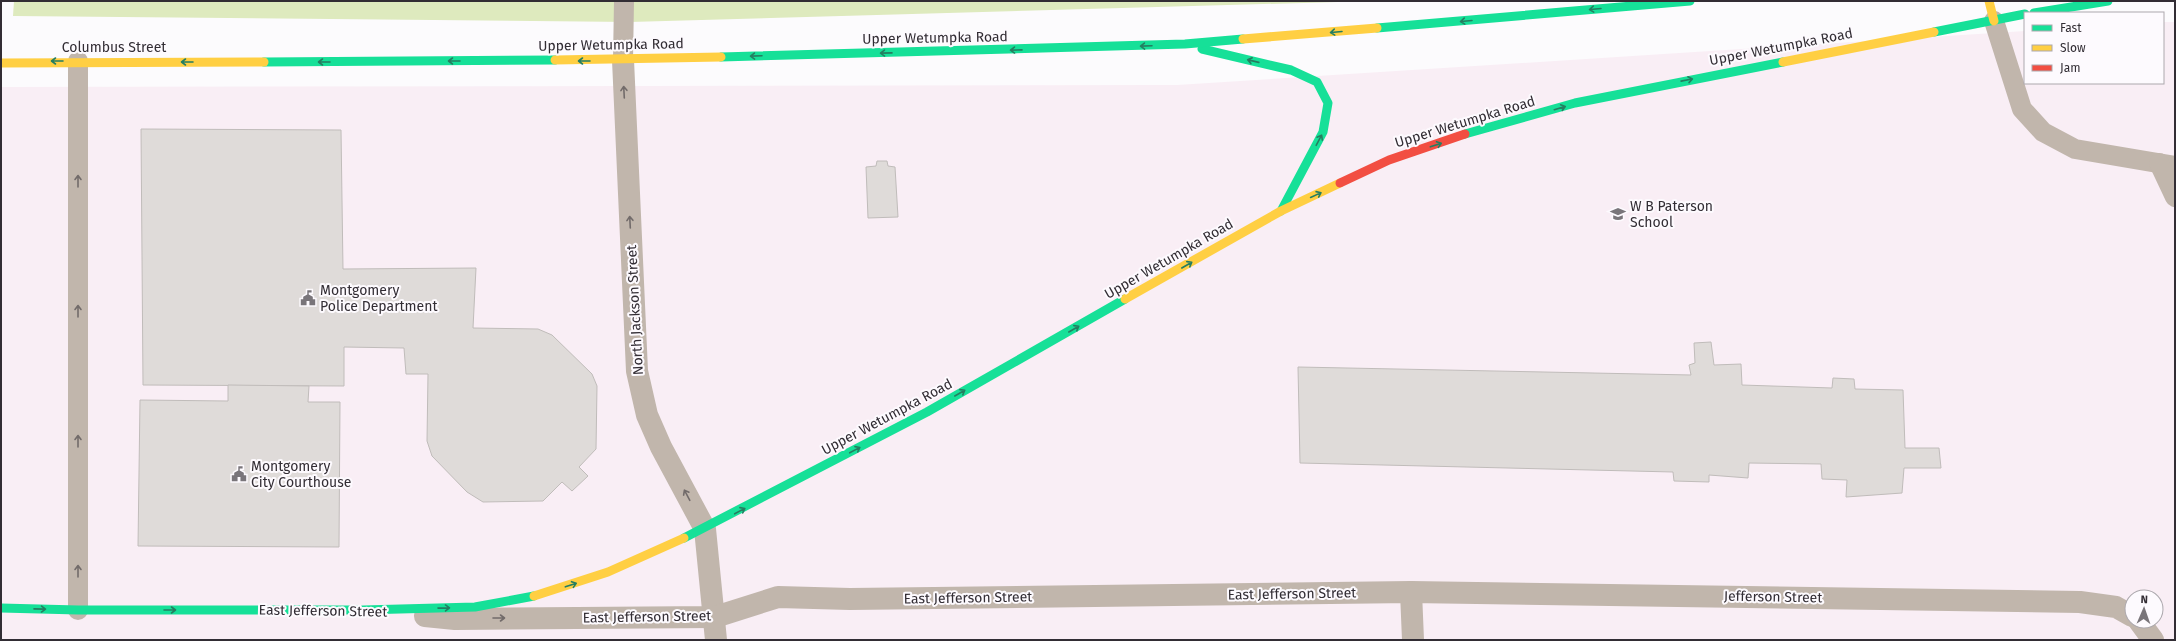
<svg xmlns="http://www.w3.org/2000/svg" width="2176" height="641" font-family="'Fira Sans',sans-serif">
<style>
.commercial{fill:#f9eef5;fill-rule:evenodd}
.green{fill:#deeabe}
.building{fill:#dfdbd9;stroke:#c0bcba}
.lines{fill:none;stroke-linecap:round;stroke-linejoin:round}
.lane{stroke:#c1b6ac;stroke-width:20}
.street{stroke:#c1b6ac;stroke-width:22}
.fast{stroke:#16e098;stroke-width:9}
.slow{stroke:#ffcf43;stroke-width:9}
.jam{stroke:#f24e42;stroke-width:9}
.oneway{stroke:#257e61}
.oneway2{stroke:#726b6a}
.labels{text-anchor:middle;dominant-baseline:central;stroke-width:4;stroke-linejoin:round;paint-order:stroke}
.street-label{font-size:14px;fill:#322d34;stroke:#fdfafe}
.poi-label{font-size:14px;fill:#322d34;stroke:#fdfafe;text-anchor:start}
</style>
<rect width="100%" height="100%" fill="#fcfbfd"/>
<path class="commercial" d="M2163 22H2175V640H1V87L1177 85 2025 31V83H2163ZM2132 597H2156V621H2132Z"/>
<polygon class="green" points="14,1 1372,1 630,22 13,16"/>
<g class="building">
<polygon points="141,129 341,130 343,269 476,268 473,328 538,329 552,335 592,374 597,386 596,449 579,467 588,476 572,491 562,482 543,501 483,502 467,492 432,456 427,441 428,374 406,374 404,348 344,347 344,386 143,385"/>
<polygon points="877,161 887,161 888,166 895,167 898,217 868,218 866,167 876,166"/>
<polygon points="1711,342 1714,365 1741,364 1742,385 1832,388 1833,378 1854,379 1855,389 1903,390 1905,448 1939,448 1941,468 1904,468 1902,493 1846,497 1847,480 1822,479 1821,464 1749,463 1748,478 1709,475 1709,482 1674,481 1673,472 1300,463 1298,367 1691,375 1689,365 1695,363 1694,343"/>
<polygon points="228,385 309,386 308,402 340,402 339,547 138,546 140,400 228,401"/>
</g>
<g class="lines">
<g class="lane">
<polyline points="1994,21 2022,109 2043,132 2075,149 2175,166"/>
<polyline points="623,60 624,1"/>
<polyline points="78,61 78,610"/>
<polyline points="2159,163 2175,197"/>
</g>
<g class="street">
<polyline points="623,60 637,371 647,415 661,447 705,529 716,640"/>
<polyline points="1411,592 1413,640"/>
<polyline points="425,616 455,619 715,617 778,597 850,599 1411,592 2080,602 2116,607 2132,616"/>
<polyline points="2139,621 2153,640"/>
</g>
<g class="fast">
<polyline points="2034,13 2108,1"/>
<polyline points="1377,28 1690,1"/>
<polyline points="1934,32 2025,14"/>
<polyline points="1202,49 1291,70 1317,82 1328,103 1323,132 1281,211"/>
<polyline points="721,57 1185,44 1243,39"/>
<polyline points="264,62 555,60"/>
<polyline points="1465,134 1575,103 1783,62"/>
<polyline points="684,538 927,412 1125,299"/>
<polyline points="1,608 78,610 363,610 475,607 534,596"/>
</g>
<g class="slow">
<polyline points="1989,1 1994,21"/>
<polyline points="1243,39 1377,28"/>
<polyline points="555,60 721,57"/>
<polyline points="1783,62 1934,32"/>
<polyline points="1,63 264,62"/>
<polyline points="1125,299 1281,211 1340,183"/>
<polyline points="534,596 608,572 684,538"/>
</g>
<polyline class="jam" points="1340,183 1389,160 1465,134"/>
</g>
<defs><path id="oneway-shaft" d="M-6 0H5M1.5-3L5.5 0L1.5 3" fill="none" stroke-width="1.6" stroke-linecap="round" stroke-linejoin="round"/></defs>
<g class="oneway">
<use href="#oneway-shaft" transform="translate(1595 9) rotate(175)"/>
<use href="#oneway-shaft" transform="translate(1466 21) rotate(175)"/>
<use href="#oneway-shaft" transform="translate(1336 32) rotate(175)"/>
<use href="#oneway-shaft" transform="translate(1146 46) rotate(178)"/>
<use href="#oneway-shaft" transform="translate(1016 50) rotate(179)"/>
<use href="#oneway-shaft" transform="translate(886 53) rotate(179)"/>
<use href="#oneway-shaft" transform="translate(756 56) rotate(178)"/>
<use href="#oneway-shaft" transform="translate(57 61) rotate(-180)"/>
<use href="#oneway-shaft" transform="translate(454 61) rotate(180)"/>
<use href="#oneway-shaft" transform="translate(584 61) rotate(180)"/>
<use href="#oneway-shaft" transform="translate(1253 61) rotate(-167)"/>
<use href="#oneway-shaft" transform="translate(187 62) rotate(-180)"/>
<use href="#oneway-shaft" transform="translate(324 62) rotate(180)"/>
<use href="#oneway-shaft" transform="translate(1687 80) rotate(-11)"/>
<use href="#oneway-shaft" transform="translate(1560 108) rotate(-16)"/>
<use href="#oneway-shaft" transform="translate(1319 140) rotate(-62)"/>
<use href="#oneway-shaft" transform="translate(1436 145) rotate(-18)"/>
<use href="#oneway-shaft" transform="translate(1316 195) rotate(-25)"/>
<use href="#oneway-shaft" transform="translate(1187 265) rotate(-30)"/>
<use href="#oneway-shaft" transform="translate(1074 329) rotate(-30)"/>
<use href="#oneway-shaft" transform="translate(960 393) rotate(-30)"/>
<use href="#oneway-shaft" transform="translate(855 450) rotate(-28)"/>
<use href="#oneway-shaft" transform="translate(740 511) rotate(-28)"/>
<use href="#oneway-shaft" transform="translate(571 585) rotate(-18)"/>
<use href="#oneway-shaft" transform="translate(444 608) rotate(-1)"/>
<use href="#oneway-shaft" transform="translate(40 609) rotate(1)"/>
<use href="#oneway-shaft" transform="translate(170 610)"/>
</g>
<g class="oneway2">
<use href="#oneway-shaft" transform="translate(624 92) rotate(-93)"/>
<use href="#oneway-shaft" transform="translate(78 181) rotate(-90)"/>
<use href="#oneway-shaft" transform="translate(630 222) rotate(-93)"/>
<use href="#oneway-shaft" transform="translate(78 311) rotate(-90)"/>
<use href="#oneway-shaft" transform="translate(78 441) rotate(-90)"/>
<use href="#oneway-shaft" transform="translate(687 495) rotate(-118)"/>
<use href="#oneway-shaft" transform="translate(78 571) rotate(-90)"/>
<use href="#oneway-shaft" transform="translate(499 618)"/>
</g>
<defs>
<g id="school-bare" transform="scale(1.2)"><path d="M0-5L7-2L0 1L-7-2ZM-4 1L0 2.5L4 1V4Q0 6-4 4Z" fill="#79757a" stroke="#fdfafe" stroke-width="2.5" paint-order="stroke"/></g>
<g id="civic-bare" transform="scale(1.2)"><path d="M-.6-6.5H3V-4.5H.6V-3L4-1V1h2V6H-6V1h2V-1L-.6-3ZM-1.2 2.5V6h2.4V2.5Z" fill="#79757a" stroke="#fdfafe" stroke-width="2.5" paint-order="stroke"/></g>
</defs>
<g fill-rule="evenodd">
<use href="#school-bare" x="1618" y="214"/>
<use href="#civic-bare" x="308" y="298"/>
<use href="#civic-bare" x="239" y="474"/>
</g>
<g class="labels">
<g class="street-label">
<text transform="translate(935 38) rotate(-1)">Upper Wetumpka Road</text>
<text transform="translate(611 45) rotate(-1)">Upper Wetumpka Road</text>
<text x="114" y="47">Columbus Street</text>
<text transform="translate(1781 47) rotate(-11)">Upper Wetumpka Road</text>
<text transform="translate(1465 122) rotate(-17)">Upper Wetumpka Road</text>
<text transform="translate(1169 259) rotate(-30)">Upper Wetumpka Road</text>
<text transform="translate(635 310) rotate(-93)">North Jackson Street</text>
<text transform="translate(887 417) rotate(-28)">Upper Wetumpka Road</text>
<text transform="translate(1292 594) rotate(-1)">East Jefferson Street</text>
<text transform="translate(1773 597) rotate(1)">Jefferson Street</text>
<text transform="translate(968 598) rotate(-1)">East Jefferson Street</text>
<text transform="translate(323 611) rotate(1)">East Jefferson Street</text>
<text transform="translate(647 617) rotate(-1)">East Jefferson Street</text>
</g>
<g class="poi-label">
<text x="1630" y="206">W B Paterson<tspan x="1630" dy="16">School</tspan></text>
<text x="320" y="290">Montgomery<tspan x="320" dy="16">Police Department</tspan></text>
<text x="251" y="466">Montgomery<tspan x="251" dy="16">City Courthouse</tspan></text>
</g>
</g>
<rect width="2176" height="641" fill="none" stroke="#322d34" stroke-width="4"/>
<rect x="2024" y="12" width="140" height="72" fill="#fdfafe" stroke="#aca8ad"/>
<rect x="2032" y="25" width="20" height="6" fill="#16e098" stroke="#aca8ad"/>
<text x="2060" y="32" font-size="12" fill="#322d34">Fast</text>
<rect x="2032" y="45" width="20" height="6" fill="#ffcf43" stroke="#aca8ad"/>
<text x="2060" y="52" font-size="12" fill="#322d34">Slow</text>
<rect x="2032" y="65" width="20" height="6" fill="#f24e42" stroke="#aca8ad"/>
<text x="2060" y="72" font-size="12" fill="#322d34">Jam</text>
<g transform="translate(2144 609) rotate(2)"><circle r="19" fill="#fdfafe" stroke="#aca8ad"/>
<path d="M0-3L7 15L0 10L-7 15Z" fill="#79757a"/>
<text y="-6" font-size="11" font-weight="bold" text-anchor="middle" fill="#322d34">N</text>
</g>
</svg>
